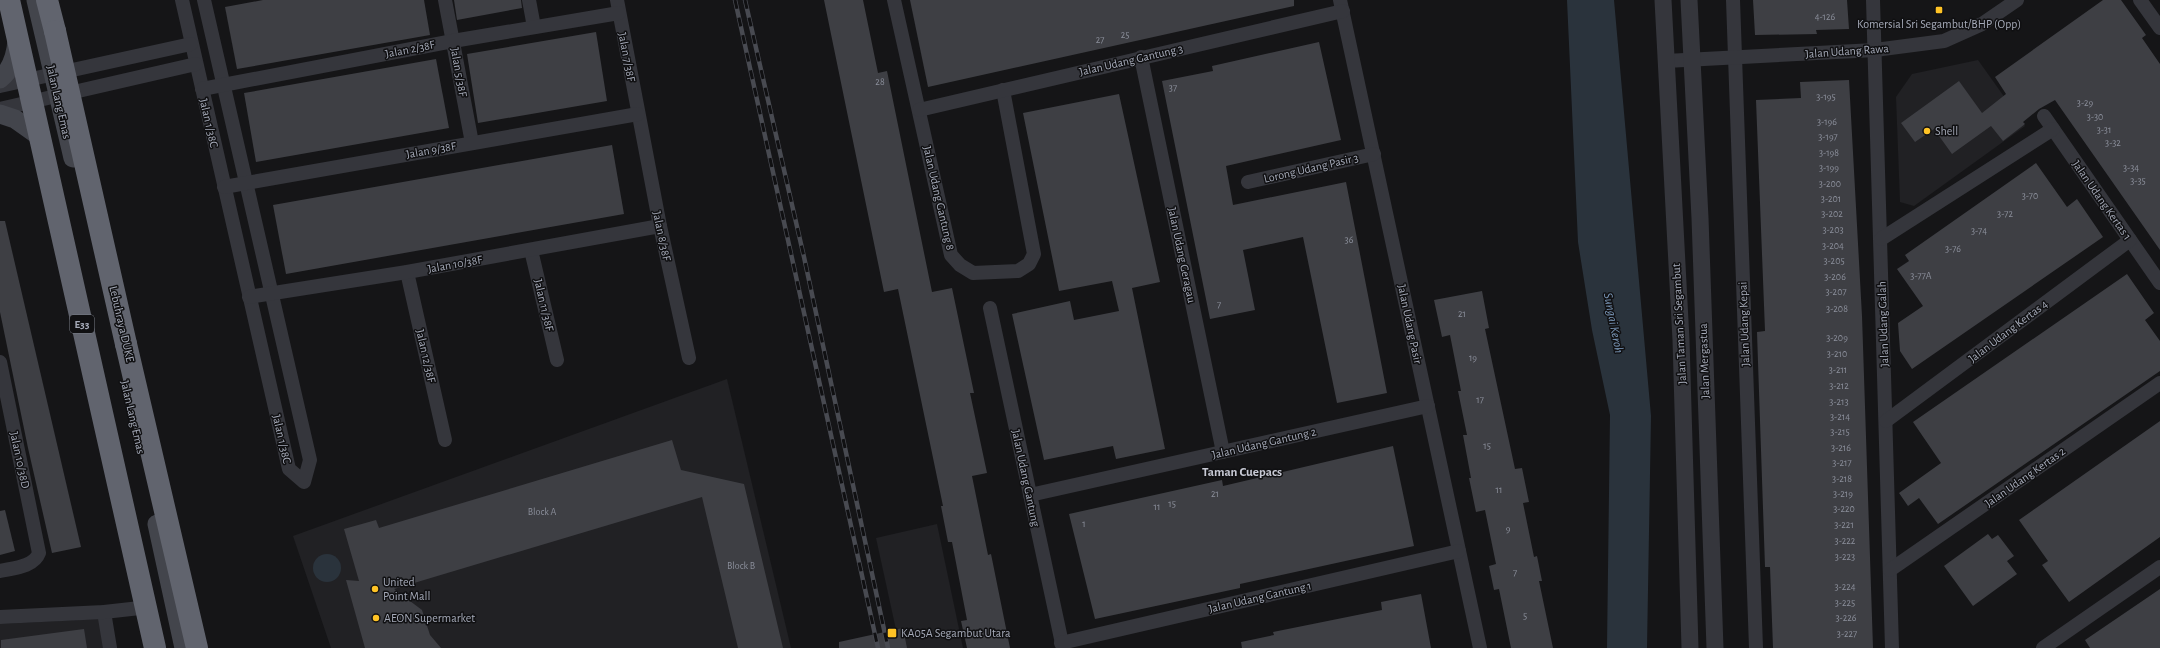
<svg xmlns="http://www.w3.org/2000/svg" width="2160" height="648" font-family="'Alegreya Sans',sans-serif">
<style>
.built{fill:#212124}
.water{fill:#2a333c}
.building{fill:#3e3f44}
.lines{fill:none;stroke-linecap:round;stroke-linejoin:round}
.minor{stroke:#35363c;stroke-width:14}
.tertiary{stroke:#35363c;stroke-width:17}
.secondary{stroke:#43454c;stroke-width:19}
.motorway{stroke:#61646e;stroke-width:22}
.rail-casing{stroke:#484a51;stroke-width:4.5}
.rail{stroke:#101012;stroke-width:3;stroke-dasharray:9;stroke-linecap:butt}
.motorway-bridge{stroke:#61646e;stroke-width:22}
.poi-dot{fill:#ffc325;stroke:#101012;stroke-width:1.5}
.labels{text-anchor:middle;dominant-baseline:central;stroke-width:3;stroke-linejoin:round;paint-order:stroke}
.number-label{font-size:10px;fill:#8b8f9b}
.shield{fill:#101012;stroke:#787c86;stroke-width:1}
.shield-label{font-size:11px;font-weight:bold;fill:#a5aab8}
.poi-label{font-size:12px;fill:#a5aab8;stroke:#101012;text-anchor:start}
.street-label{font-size:12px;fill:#a5aab8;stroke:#101012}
.water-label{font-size:13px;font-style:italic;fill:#7996b7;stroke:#101012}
.neighbourhood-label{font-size:13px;font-weight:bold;fill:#c7c9d4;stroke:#101012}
</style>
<rect width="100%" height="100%" fill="#151517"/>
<g class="built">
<polygon points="1978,60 2025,126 1914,206 1900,202 1896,97 1912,74"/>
<polygon points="727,379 791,648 331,648 293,536"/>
<polygon points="937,524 963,648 900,648 876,538"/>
<polygon points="99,619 104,648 0,648 0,624"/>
</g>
<g class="water">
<polygon points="1567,0 1614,0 1651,416 1647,648 1607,648 1610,415 1592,330 1578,242"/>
<circle cx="327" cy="568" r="14"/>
</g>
<g class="building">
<polygon points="263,0 424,0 430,35 237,69 225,7"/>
<polygon points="454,0 521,0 522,8 457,20"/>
<polygon points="824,0 863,0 878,73 887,71 932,292 952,288 974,393 970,393 987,473 972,476 988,555 991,554 1010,648 967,648 961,621 967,620 952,542 948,542 941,506 943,506 898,289 884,292"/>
<polygon points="910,0 1294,0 1294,6 928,87"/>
<polygon points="1753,0 1847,0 1849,29 1816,30 1817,34 1755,35"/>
<polygon points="2103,0 2121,0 2146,35 2142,38 2160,64 2160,250 2055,100 2039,109 2023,122 2025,124 2003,141 1991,126 1952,154 1934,129 1915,142 1901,123 1959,81 1982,113 2006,94 1995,77"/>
<polygon points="596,32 607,101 478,123 467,54"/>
<polygon points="1319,42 1341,140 1226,166 1233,205 1346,182 1387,393 1337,403 1303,237 1243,250 1255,310 1210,319 1162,81 1213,71 1212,66"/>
<polygon points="436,59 449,128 256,162 244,93"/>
<polygon points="1849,80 1862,316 1873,648 1773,648 1770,567 1765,567 1758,362 1757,332 1765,331 1756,100 1801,98 1800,82"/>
<polygon points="1119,94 1160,282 1132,288 1165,449 1116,459 1113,446 1044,460 1012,314 1070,301 1074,320 1119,311 1112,281 1059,291 1023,113"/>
<polygon points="612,145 624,214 286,274 273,205"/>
<polygon points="2036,163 2067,207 2077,199 2103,237 1912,369 1900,351 1898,323 1923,306 1897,269 1909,261 1905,255"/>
<polygon points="0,221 5,221 81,547 52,553 28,448 0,312"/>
<polygon points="2127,274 2154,313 2145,320 2160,341 2160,371 1938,524 1919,498 1908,506 1899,493 1941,463 1913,422"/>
<polygon points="1482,291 1489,328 1485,329 1515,469 1522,468 1529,502 1523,503 1534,557 1537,556 1542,581 1539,581 1553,648 1511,648 1499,589 1494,590 1489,566 1496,564 1485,510 1476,512 1469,478 1471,478 1463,435 1467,435 1458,391 1461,391 1450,335 1442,337 1434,300"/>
<polygon points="2160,421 2160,537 2069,602 2042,565 2048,561 2019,520"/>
<polygon points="672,440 681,470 744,484 783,648 738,648 702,497 394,589 422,610 430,635 441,648 365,648 346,580 359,581 344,529 376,520 379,528"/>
<polygon points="1393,446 1414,546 1240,584 1240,588 1095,619 1069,514 1222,480 1223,486"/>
<polygon points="5,510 15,551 0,555 0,511"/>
<polygon points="1988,534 1992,539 1998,535 2014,556 2007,561 2017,574 1973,606 1944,566"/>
<polygon points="2160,589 2160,648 2090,648 2085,640"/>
<polygon points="1421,594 1431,648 1242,648 1241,642 1274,635 1273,632 1382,610 1381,602"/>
<polygon points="903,628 907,648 839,648 839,642"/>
<polygon points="84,629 87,648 1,648 1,640"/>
</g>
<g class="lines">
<g class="minor">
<polyline points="182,0 289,469 304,482 310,460 204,0"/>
<polyline points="445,0 472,143"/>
<polyline points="529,0 534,27"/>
<polyline points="617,0 660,226 689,358"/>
<polyline points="894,0 951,255 960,265 973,273 1018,271 1029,264 1034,254 1003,90"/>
<polyline points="1340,0 1480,648"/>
<polyline points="1733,0 1756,648"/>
<polyline points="1873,0 1892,648"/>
<polyline points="2140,0 2160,28"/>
<polyline points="1141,57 1223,452"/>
<polyline points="1666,61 1875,50 1944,41 1982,24 2017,0"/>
<polyline points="0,86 191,44"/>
<polyline points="202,89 453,41 619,13"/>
<polyline points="0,109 196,64"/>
<polyline points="919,110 1343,11"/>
<polyline points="2044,116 2160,283"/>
<polyline points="1248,182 1374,154"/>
<polyline points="224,187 638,114"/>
<polyline points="1881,239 2053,129"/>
<polyline points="531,250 557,360"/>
<polyline points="407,272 445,440"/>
<polyline points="249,297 407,272 660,226"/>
<polyline points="990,308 1063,648"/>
<path d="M0 362 39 553C34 567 13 568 0 571"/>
<polyline points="1886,421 2130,240"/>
<polyline points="1030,495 1428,406"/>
<polyline points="1890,570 2160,383"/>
<polyline points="104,612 110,648"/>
<polyline points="0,617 104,612 140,608"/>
<polyline points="1061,643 1459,551"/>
<polyline points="2043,648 2160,567"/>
</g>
<g class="tertiary">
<polyline points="1663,0 1681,340 1690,648"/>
<polyline points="1689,0 1700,218 1715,648"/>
</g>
<g class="secondary">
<polyline points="36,0 73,158"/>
<path d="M0 79C12 69 16 55 17 40"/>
<polyline points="0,114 15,119 39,136"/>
<polyline points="157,524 184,648"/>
</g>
<g class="motorway">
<polyline points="47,0 55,31"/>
<polyline points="126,344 197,648"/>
</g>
<g class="rail-casing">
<g id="rail">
<polyline points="735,0 878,648"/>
<polyline points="745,0 804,257 888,648"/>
</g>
</g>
<use href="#rail" class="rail"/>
<g class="motorway-bridge">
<polyline points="9,0 155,648"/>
<polyline points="55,31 126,344"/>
</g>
</g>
<g class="poi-dot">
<rect x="1935" y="6" width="8" height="8" rx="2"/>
<circle cx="1927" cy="131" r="4"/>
<circle cx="375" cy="589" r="4"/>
<circle cx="376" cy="618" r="4"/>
<rect x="887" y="628" width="10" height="10" rx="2"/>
</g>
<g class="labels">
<g class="number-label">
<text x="1825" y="17">4-126</text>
<text x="1125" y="35">25</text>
<text x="1100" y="40">27</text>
<text x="880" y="82">28</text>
<text x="1173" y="88">37</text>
<text x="1826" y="97">3-195</text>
<text x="2085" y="103">3-29</text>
<text x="2095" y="117">3-30</text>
<text x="1827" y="122">3-196</text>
<text x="2104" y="130">3-31</text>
<text x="1828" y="137">3-197</text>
<text x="2113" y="143">3-32</text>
<text x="1829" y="153">3-198</text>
<text x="1829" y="168">3-199</text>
<text x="2131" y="168">3-34</text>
<text x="2138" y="181">3-35</text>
<text x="1830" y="184">3-200</text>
<text x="2030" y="196">3-70</text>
<text x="1831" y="199">3-201</text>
<text x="1832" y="214">3-202</text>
<text x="2005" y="214">3-72</text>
<text x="1833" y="230">3-203</text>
<text x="1979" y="231">3-74</text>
<text x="1349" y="240">36</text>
<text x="1833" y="246">3-204</text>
<text x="1953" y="249">3-76</text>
<text x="1834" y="261">3-205</text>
<text x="1921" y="276">3-77A</text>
<text x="1835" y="277">3-206</text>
<text x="1836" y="292">3-207</text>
<text x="1219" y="305">7</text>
<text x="1837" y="309">3-208</text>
<text x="1462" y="314">21</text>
<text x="1837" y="338">3-209</text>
<text x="1837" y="354">3-210</text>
<text x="1473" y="358">19</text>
<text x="1838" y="370">3-211</text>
<text x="1839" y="386">3-212</text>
<text x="1480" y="400">17</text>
<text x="1839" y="402">3-213</text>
<text x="1840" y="417">3-214</text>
<text x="1840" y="432">3-215</text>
<text x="1487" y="446">15</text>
<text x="1841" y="448">3-216</text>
<text x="1842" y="463">3-217</text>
<text x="1842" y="479">3-218</text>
<text x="1499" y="490">11</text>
<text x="1215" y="494">21</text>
<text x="1843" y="494">3-219</text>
<text x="1172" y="504">15</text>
<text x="1157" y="507">11</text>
<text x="1844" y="509">3-220</text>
<text x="542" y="512">Block A</text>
<text x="1084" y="524">1</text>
<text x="1844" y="525">3-221</text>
<text x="1508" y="529">9</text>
<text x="1845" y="541">3-222</text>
<text x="1845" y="557">3-223</text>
<text x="741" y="566">Block B</text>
<text x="1515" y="573">7</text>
<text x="1845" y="587">3-224</text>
<text x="1845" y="603">3-225</text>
<text x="1525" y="616">5</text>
<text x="1846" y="618">3-226</text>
<text x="1847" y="634">3-227</text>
</g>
<rect class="shield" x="70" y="315" width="24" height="18" rx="3"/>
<g class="shield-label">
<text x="82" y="324">E33</text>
</g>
<g class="poi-label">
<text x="1939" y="24" text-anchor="middle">Komersial Sri Segambut/BHP (Opp)</text>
<text x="1935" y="131">Shell</text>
<text x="383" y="582">United<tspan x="383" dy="14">Point Mall</tspan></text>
<text x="384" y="618">AEON Supermarket</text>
<text x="901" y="633">KA05A Segambut Utara</text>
</g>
<g class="street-label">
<text transform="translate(410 49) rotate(-11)">Jalan 2/38F</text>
<text transform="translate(1847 51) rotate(-4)">Jalan Udang Rawa</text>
<text transform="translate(627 57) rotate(79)">Jalan 7/38F</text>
<text transform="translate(1131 60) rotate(-13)">Jalan Udang Gantung 3</text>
<text transform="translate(459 72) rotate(80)">Jalan 5/38F</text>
<text transform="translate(59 102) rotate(77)">Jalan Lang Emas</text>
<text transform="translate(209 123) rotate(77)">Jalan 1/38C</text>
<text transform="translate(431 150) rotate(-10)">Jalan 9/38F</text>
<text transform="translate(1311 168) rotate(-13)">Lorong Udang Pasir 3</text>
<text transform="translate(939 198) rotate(77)">Jalan Udang Gantung 8</text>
<text transform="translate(2102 200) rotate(55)">Jalan Udang Kertas 1</text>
<text transform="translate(662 236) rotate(78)">Jalan 8/38F</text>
<text transform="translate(1182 255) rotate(78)">Jalan Udang Geragau</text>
<text transform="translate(455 264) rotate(-10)">Jalan 10/38F</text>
<text transform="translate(544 305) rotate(77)">Jalan 11/38F</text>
<text transform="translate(122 324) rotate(77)">Lebuhraya DUKE</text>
<text transform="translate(1410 324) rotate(78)">Jalan Udang Pasir</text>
<text transform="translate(1679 324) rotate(-93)">Jalan Taman Sri Segambut</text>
<text transform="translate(1744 324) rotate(-92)">Jalan Udang Kepai</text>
<text transform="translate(1883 324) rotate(-92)">Jalan Udang Galah</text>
<text transform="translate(2008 331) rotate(-37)">Jalan Udang Kertas 4</text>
<text transform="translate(426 356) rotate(77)">Jalan 12/38F</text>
<text transform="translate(1704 361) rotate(-92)">Jalan Mergastua</text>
<text transform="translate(133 417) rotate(77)">Jalan Lang Emas</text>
<text transform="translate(282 439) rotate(77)">Jalan 1/38C</text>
<text transform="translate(1264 443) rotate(-13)">Jalan Udang Gantung 2</text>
<text transform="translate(20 460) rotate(78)">Jalan 10/38D</text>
<text transform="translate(2025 477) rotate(-35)">Jalan Udang Kertas 2</text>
<text transform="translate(1026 478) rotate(78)">Jalan Udang Gantung</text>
<text transform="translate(1260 597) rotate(-13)">Jalan Udang Gantung 1</text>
</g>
<g class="water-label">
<text transform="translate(1613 323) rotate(79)">Sungai Keroh</text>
</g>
<g class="neighbourhood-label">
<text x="1242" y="472">Taman Cuepacs</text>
</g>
</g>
</svg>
